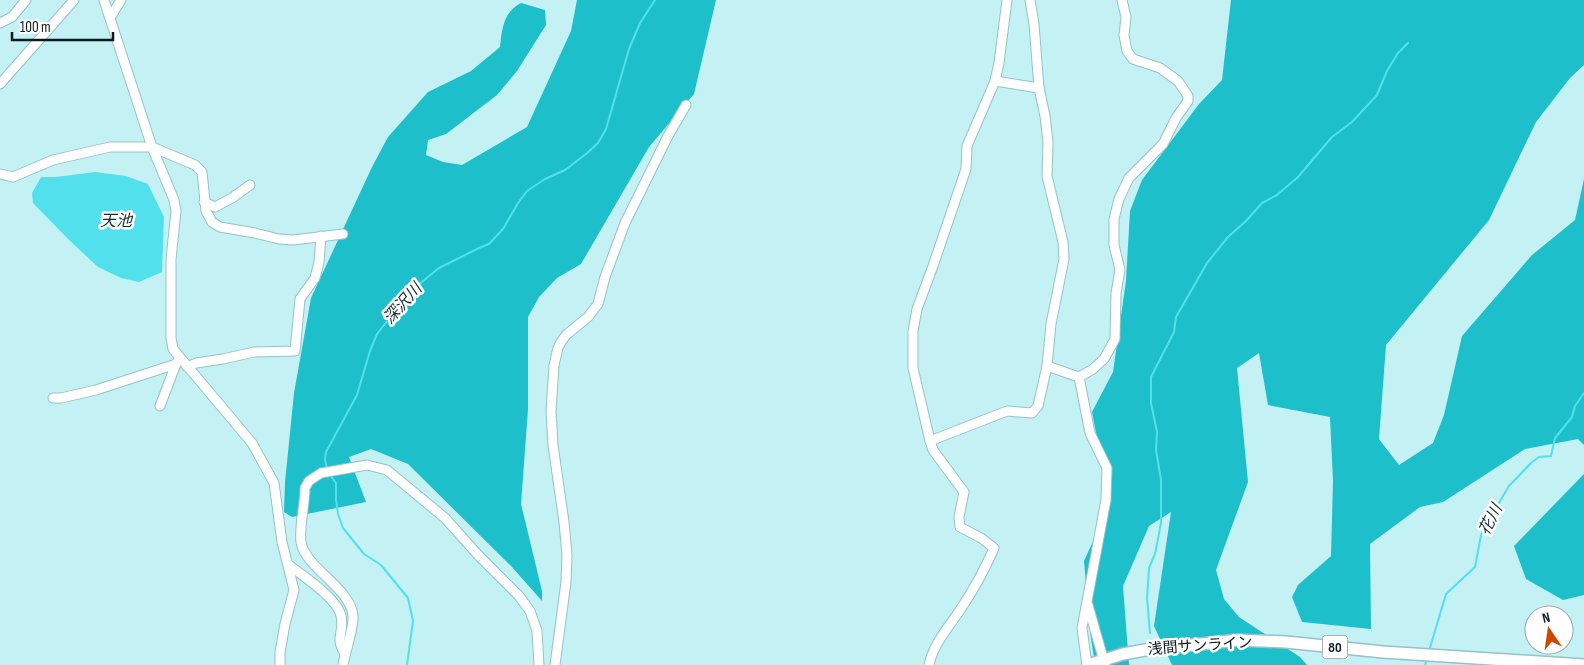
<svg xmlns="http://www.w3.org/2000/svg" width="1584" height="665" font-family="'Sofia Sans Condensed','Noto Sans JP',sans-serif">
<style>
.forest{fill:#1cbfca}
.water{fill:#52e1ec}
.lines{fill:none;stroke-linecap:round;stroke-linejoin:round}
.stream{stroke:#52e1ec;stroke-width:2}
.minor-casing{stroke:#96c2c6;stroke-width:11}
.major-casing{stroke:#96c2c6;stroke-width:14}
.minor{stroke:#fff;stroke-width:9}
.major{stroke:#fff;stroke-width:11}
.labels{text-anchor:middle;dominant-baseline:central;stroke-width:5;stroke-linejoin:round;paint-order:stroke}
.shield{fill:#fff;stroke:#545f61;stroke-width:1}
.shield-label{font-size:14px;font-weight:bold;fill:#0a1b1d}
.street-label{font-size:15px;fill:#0a1b1d;stroke:#fff}
.water-label{font-size:16px;font-style:italic;fill:#172f31;stroke:#fff}
</style>
<rect width="100%" height="100%" fill="#c3f1f4"/>
<g class="forest">
<path d="M577 0H716L694 94 649 147 581 264 557 278 539 297 528 317V409L521 504 542 591V601L512 567 408 464 371 449 349 457 366 502 292 517 284 512 285 482 294 393 311 298 372 167 388 137 428 92 471 71 500 47C502 30 503 12 521 3L545 10 546 25 517 71 497 95 446 134 428 140 426 155 443 162 462 165 527 127 571 31Z"/>
<polygon points="1231,0 1584,0 1584,65 1570,78 1536,122 1489,220 1386,345 1379,439 1399,465 1433,443 1444,415 1462,336 1532,255 1575,220 1584,179 1584,445 1578,439 1525,449 1443,502 1420,507 1370,544 1371,629 1302,622 1292,597 1298,585 1331,556 1333,481 1330,417 1268,405 1259,353 1237,368 1248,482 1216,570 1224,599 1239,617 1300,657 1307,665 1172,665 1154,626 1171,512 1149,526 1123,586 1129,665 1095,665 1090,631 1084,561 1110,504 1092,412 1113,372 1126,281 1130,211 1142,180 1199,104 1222,80"/>
<polygon points="1584,474 1584,595 1563,600 1526,579 1514,546"/>
</g>
<polygon class="water" points="95,172 126,176 148,184 164,217 162,272 139,282 121,278 98,267 69,240 33,203 32,193 41,177 56,177"/>
<g class="lines">
<g class="stream">
<polyline points="327,469 325,460 326,452 357,395 370,351 377,334 412,290 439,268 479,248 489,244 503,229 518,203 527,191 545,179 565,170 586,154 598,143 606,129 629,49 640,23 655,0"/>
<polyline points="330,475 336,483 336,500 338,514 343,528 364,554 381,565 408,598 413,621 407,665"/>
<polyline points="1150,633 1147,598 1149,568 1155,554 1161,523 1161,480 1156,450 1157,432 1151,403 1151,377 1174,332 1176,317 1207,263 1228,237 1246,221 1262,203 1277,195 1298,177 1332,137 1352,122 1377,95 1387,71 1398,53 1408,43"/>
<polyline points="1429,651 1446,594 1475,567 1481,535 1495,512 1500,501 1509,486 1531,463 1539,457 1551,456 1555,438 1572,417 1575,406 1584,393"/>
<polyline points="1425,665 1427,658"/>
</g>
<g class="minor-casing">
<g id="minor">
<polyline points="104,0 152,147 174,200 176,211 171,259 171,338 173,349 252,443 274,483 282,542 294,590 285,624 280,652 280,665"/>
<polyline points="110,18 121,0"/>
<polyline points="0,23 12,17 26,0"/>
<polyline points="995,81 1039,88"/>
<polyline points="0,84 74,0"/>
<polyline points="0,174 13,177 53,160 110,147 152,147 195,165 202,172 206,211 212,222 220,227 255,233 279,239 293,240 343,234"/>
<polyline points="204,202 215,207 232,198 250,185"/>
<polyline points="1047,366 1079,377 1093,369 1104,359 1115,339 1116,293 1120,270 1114,245 1114,219 1119,199 1129,178 1163,144 1176,118 1188,101 1188,96 1178,81 1160,68 1133,59 1127,51 1124,35 1126,17 1122,0"/>
<polyline points="187,367 196,363 223,359 254,352 295,351 300,299 315,278 319,262 321,236"/>
<polyline points="1079,377 1090,433 1107,468 1106,500 1082,628 1087,665"/>
<polyline points="53,398 61,398 96,390 176,364"/>
<polyline points="160,406 176,364 178,361"/>
<polyline points="930,441 1007,411 1032,413 1038,406 1047,366 1051,324 1064,259 1063,242 1047,176 1048,142 1045,116 1039,88 1034,24 1030,0"/>
<path d="M289 565C303 576 338 599 341 616 345 633 334 636 345 654"/>
<polyline points="1088,605 1105,665"/>
<path d="M343 665C345 652 354 628 353 616 351 588 305 568 301 542 299 526 305 505 305 488L309 481 321 473 367 465 387 470 445 518 478 555 519 596 530 611 537 631 539 665"/>
<polyline points="555,665 566,582 567,555 564,522 553,445 551,411 554,365 558,348 561,342 566,335 588,317 598,304 605,277 625,223 668,136 686,105"/>
<path d="M929 665C934 642 950 626 962 607 974 589 985 569 994 548L981 538 960 527 959 517 964 492 933 450 930 441 913 368V331L917 309 933 266 966 169 967 146 995 81 999 63 1007 0"/>
</g>
</g>
<g class="major-casing">
<polyline id="major" points="1088,665 1123,654 1145,650 1238,640 1286,642 1383,652 1584,665"/>
</g>
<use href="#minor" class="minor"/>
<use href="#major" class="major"/>
</g>
<g class="labels">
<rect class="shield" x="1322.5" y="635.5" width="25" height="23" rx="4"/>
<g class="shield-label">
<text x="1335" y="647">80</text>
</g>
<g class="street-label">
<text transform="translate(1200 646) rotate(-4)">浅間サンライン</text>
</g>
<g class="water-label">
<text x="116" y="221">天池</text>
<text transform="translate(403 304) rotate(-48)">深沢川</text>
<text transform="translate(1491 520) rotate(-63)">花川</text>
</g>
</g>
<g transform="translate(1549 630) rotate(347)"><circle r="24" fill="#ffffff" stroke="#9da4a5"/>
<path d="M0-4L9 19L0 12L-9 19Z" fill="#ce4900"/>
<text y="-8" font-size="14" font-weight="bold" text-anchor="middle" fill="#0a1b1d">N</text>
</g>
<path d="M12 32v8h101v-8" fill="none" stroke="#0a1b1d" stroke-width="2.5"/>
<text x="20" y="32" font-size="15" fill="#0a1b1d" stroke="#ffffff" stroke-width="4" paint-order="stroke">100 m</text>
</svg>
